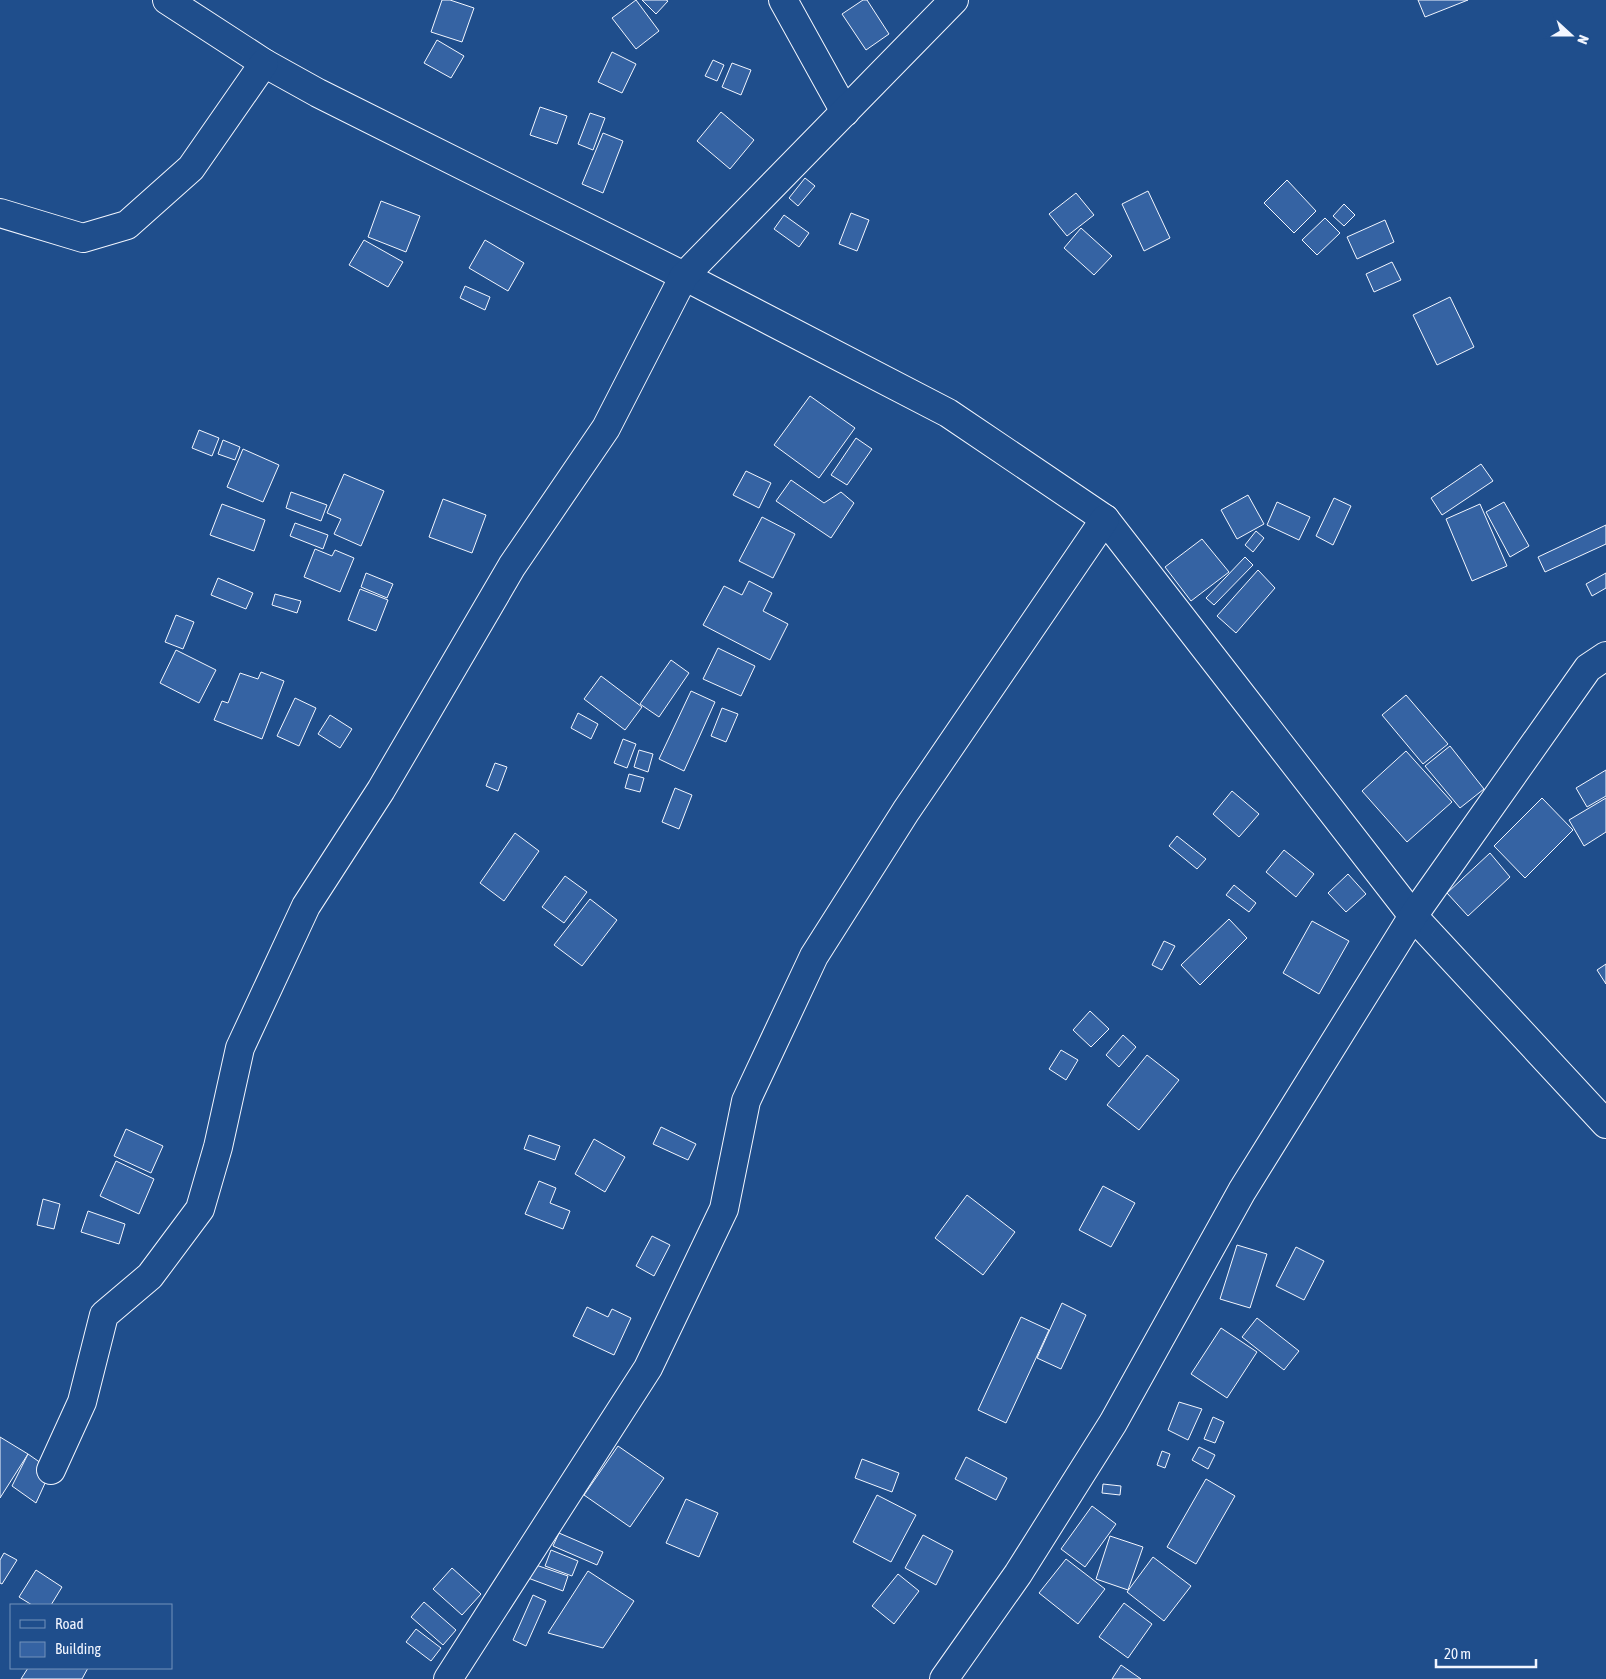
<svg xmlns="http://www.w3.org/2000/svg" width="1606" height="1679" font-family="'Asap Condensed',sans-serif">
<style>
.building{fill:#3563a3;stroke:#f2f6ff}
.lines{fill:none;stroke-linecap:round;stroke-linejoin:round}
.minor-casing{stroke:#f2f6ff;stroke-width:30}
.minor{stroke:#1f4e8c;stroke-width:28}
</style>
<rect width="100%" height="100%" fill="#1f4e8c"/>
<g class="building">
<polygon points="442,0 450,0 474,8 462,42 431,32"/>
<polygon points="636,0 659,31 636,49 612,18"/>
<polygon points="642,0 666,0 668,1 656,14"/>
<polygon points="863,0 867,0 889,34 866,50 842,14"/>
<polygon points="1418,0 1468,0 1425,17"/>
<polygon points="437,40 464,56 451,78 424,63"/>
<polygon points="612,52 636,64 622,93 598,82"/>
<polygon points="713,60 724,65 717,81 705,76"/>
<polygon points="732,63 751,70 741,95 722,87"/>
<polygon points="540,107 567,116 557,144 530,135"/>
<polygon points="721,112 754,140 730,169 697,141"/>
<polygon points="590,113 605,118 593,150 578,144"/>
<polygon points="603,133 623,141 603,193 582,184"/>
<polygon points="805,178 815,186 798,206 789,198"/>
<polygon points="1287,180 1316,211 1294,233 1264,203"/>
<polygon points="1148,191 1170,238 1144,251 1122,204"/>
<polygon points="1076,193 1094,215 1067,236 1049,214"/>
<polygon points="381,201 420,216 406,252 368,237"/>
<polygon points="1344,204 1355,215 1344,226 1333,216"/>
<polygon points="851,213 869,220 857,251 839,244"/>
<polygon points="784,215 809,233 799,247 774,229"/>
<polygon points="1325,218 1340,233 1317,255 1302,240"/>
<polygon points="1385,220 1394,242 1357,259 1347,237"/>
<polygon points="1081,228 1112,256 1094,275 1064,248"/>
<polygon points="364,240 403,262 388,287 349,265"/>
<polygon points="485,240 524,263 508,291 469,268"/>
<polygon points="1392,262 1401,280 1374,292 1366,274"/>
<polygon points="465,286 490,297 485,310 460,298"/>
<polygon points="1450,297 1474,347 1437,365 1413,315"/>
<polygon points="810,396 855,428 819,478 774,445"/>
<polygon points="199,430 219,438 212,456 192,448"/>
<polygon points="856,438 872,449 847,485 831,475"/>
<polygon points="223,440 240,447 235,460 218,454"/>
<polygon points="243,449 279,465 263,502 227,487"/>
<polygon points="1481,464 1493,481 1442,515 1431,498"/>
<polygon points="746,471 771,483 759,508 733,495"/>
<polygon points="344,474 384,491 361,546 334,534 341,519 327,513"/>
<polygon points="791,480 824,503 841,492 854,503 831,538 776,501"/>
<polygon points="291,492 327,505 321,521 286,508"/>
<polygon points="1248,495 1264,524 1237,539 1221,510"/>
<polygon points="1334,498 1351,506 1333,545 1316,536"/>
<polygon points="443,499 486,515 472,553 429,537"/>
<polygon points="1277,502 1310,517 1299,540 1267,525"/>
<polygon points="1504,502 1529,546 1510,557 1486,512"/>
<polygon points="222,504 265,520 254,551 210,535"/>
<polygon points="1480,504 1507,566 1472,581 1446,519"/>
<polygon points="762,517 795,534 773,578 739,561"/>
<polygon points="295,523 328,535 323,549 290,536"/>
<polygon points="1606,525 1606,544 1545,572 1538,557"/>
<polygon points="1256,531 1264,538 1253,552 1245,545"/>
<polygon points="1202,539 1229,572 1191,601 1165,567"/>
<polygon points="315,549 332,556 335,550 354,558 340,592 304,577"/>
<polygon points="1245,557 1253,565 1214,605 1206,598"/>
<polygon points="1258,570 1275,588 1236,633 1217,616"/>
<polygon points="366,573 393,584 387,598 361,587"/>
<polygon points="1606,573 1606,588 1592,596 1586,584"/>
<polygon points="218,578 253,593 246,609 211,595"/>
<polygon points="749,581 772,593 763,611 788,624 770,660 703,625 724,586 742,595"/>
<polygon points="360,589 388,600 376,631 348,620"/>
<polygon points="275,594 301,601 297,613 272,605"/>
<polygon points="176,615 194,622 183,649 165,642"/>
<polygon points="718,648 755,666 741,696 703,679"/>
<polygon points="176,650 216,670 199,703 160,683"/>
<polygon points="671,660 689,673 659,717 640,704"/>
<polygon points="261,672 284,681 262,739 214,720 222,701 228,703 240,673 258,679"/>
<polygon points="601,676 642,707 625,730 584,699"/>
<polygon points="691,691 715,702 684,771 659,759"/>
<polygon points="1406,695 1448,744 1423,764 1382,715"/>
<polygon points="295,698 316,708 299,746 277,736"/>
<polygon points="722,708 738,714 726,742 711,736"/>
<polygon points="578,713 598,724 591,739 571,728"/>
<polygon points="330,715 352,729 340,748 318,734"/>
<polygon points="623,739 636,744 627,768 614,763"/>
<polygon points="1450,746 1484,789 1460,808 1425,766"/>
<polygon points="639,750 653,754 648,772 634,767"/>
<polygon points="1406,751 1452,802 1407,842 1362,791"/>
<polygon points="495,763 507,767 498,791 486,786"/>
<polygon points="1606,770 1606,796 1587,807 1576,788"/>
<polygon points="629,774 644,778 640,792 625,788"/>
<polygon points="675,788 692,795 679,829 662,822"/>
<polygon points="1232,791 1259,814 1239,837 1213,814"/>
<polygon points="1542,798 1573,830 1525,878 1494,846"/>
<polygon points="1606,798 1606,832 1584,846 1569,820"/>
<polygon points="515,833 539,851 504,901 480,883"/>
<polygon points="1177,836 1206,859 1197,869 1169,846"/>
<polygon points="1284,850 1314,874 1296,897 1266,872"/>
<polygon points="1490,853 1510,877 1468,916 1447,893"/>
<polygon points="1348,874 1366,894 1346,912 1328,893"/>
<polygon points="565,876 587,892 564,923 542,907"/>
<polygon points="1234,885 1256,903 1249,912 1226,895"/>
<polygon points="590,899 617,920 582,966 554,945"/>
<polygon points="1229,919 1247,938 1200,985 1181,965"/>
<polygon points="1312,921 1349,941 1319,994 1283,973"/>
<polygon points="1164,941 1175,946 1162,970 1152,965"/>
<polygon points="1606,964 1606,984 1597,970"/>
<polygon points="1090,1011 1109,1029 1091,1047 1073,1030"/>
<polygon points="1123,1035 1136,1047 1119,1067 1106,1055"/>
<polygon points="1061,1050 1078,1060 1066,1080 1049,1069"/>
<polygon points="1147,1055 1179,1080 1139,1130 1107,1105"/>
<polygon points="661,1127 696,1144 688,1160 653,1144"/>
<polygon points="126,1129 163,1146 151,1173 114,1156"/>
<polygon points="529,1135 560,1146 555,1160 524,1149"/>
<polygon points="594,1139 625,1157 605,1192 575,1174"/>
<polygon points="116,1161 154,1179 139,1214 100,1196"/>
<polygon points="539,1181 556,1188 550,1203 570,1211 563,1229 525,1214"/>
<polygon points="1103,1186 1135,1203 1111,1247 1079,1230"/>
<polygon points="967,1195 1015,1232 983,1275 935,1238"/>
<polygon points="43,1199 60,1204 54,1229 37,1225"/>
<polygon points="88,1211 125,1224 119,1244 81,1232"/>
<polygon points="652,1236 670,1245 654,1276 636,1266"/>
<polygon points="1237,1245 1267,1254 1250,1308 1220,1299"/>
<polygon points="1296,1247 1324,1261 1304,1300 1276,1286"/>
<polygon points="1062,1303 1086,1315 1061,1369 1037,1358"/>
<polygon points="587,1307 608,1317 612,1309 631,1318 614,1355 573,1336"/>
<polygon points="1021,1317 1049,1330 1006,1423 978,1410"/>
<polygon points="1257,1318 1299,1351 1284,1370 1242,1337"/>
<polygon points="1221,1328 1257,1352 1227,1398 1191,1374"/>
<polygon points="1179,1402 1202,1409 1188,1440 1168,1430"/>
<polygon points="1213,1417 1224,1422 1215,1443 1204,1439"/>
<polygon points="0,1437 28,1454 0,1498"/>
<polygon points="618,1446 664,1478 630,1527 584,1495"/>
<polygon points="1199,1447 1215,1455 1208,1469 1192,1460"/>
<polygon points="1162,1451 1170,1454 1165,1468 1157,1465"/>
<polygon points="28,1454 51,1470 36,1503 12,1486"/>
<polygon points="966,1457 1007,1478 996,1500 955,1479"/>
<polygon points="862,1459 899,1473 892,1492 855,1478"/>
<polygon points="1206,1479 1235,1496 1196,1564 1167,1547"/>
<polygon points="1103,1484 1121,1486 1120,1495 1102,1493"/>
<polygon points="877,1495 916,1515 891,1562 853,1542"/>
<polygon points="686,1499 718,1513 699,1557 666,1543"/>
<polygon points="1092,1506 1116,1524 1085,1567 1061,1549"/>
<polygon points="559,1533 603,1552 597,1565 553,1546"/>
<polygon points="923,1535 953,1551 936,1585 905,1568"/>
<polygon points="1110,1536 1143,1547 1128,1590 1096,1579"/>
<polygon points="551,1550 578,1561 572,1576 545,1566"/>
<polygon points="4,1553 17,1560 2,1584 0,1583 0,1560"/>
<polygon points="1153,1557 1191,1586 1164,1621 1127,1592"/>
<polygon points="1066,1559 1105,1589 1078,1624 1039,1593"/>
<polygon points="533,1564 568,1576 563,1591 528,1578"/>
<polygon points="452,1568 481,1594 462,1615 433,1589"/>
<polygon points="36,1570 62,1587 51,1605 32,1605 19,1597"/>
<polygon points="588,1571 634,1601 603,1648 548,1633"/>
<polygon points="898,1574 919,1591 894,1624 872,1606"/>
<polygon points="533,1595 546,1601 526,1646 513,1640"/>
<polygon points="424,1602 456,1630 443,1645 411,1617"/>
<polygon points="1124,1603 1152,1624 1128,1658 1099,1637"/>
<polygon points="416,1629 441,1648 431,1661 406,1642"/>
<polygon points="1121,1665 1141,1679 1112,1679"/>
<polygon points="28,1668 88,1668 82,1679 21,1679"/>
</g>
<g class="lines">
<g class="minor-casing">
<g id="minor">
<polyline points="167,0 264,63 318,93 684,276 948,413 1105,519 1413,916 1606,1124"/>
<polyline points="783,0 845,112"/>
<polyline points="0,213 83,238 127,225 191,168 264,63"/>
<polyline points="51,1470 82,1402 104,1315 150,1276 200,1209 218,1147 240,1048 306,906 381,790 512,566 606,428 684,276 954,0"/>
<polyline points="448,1679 648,1368 724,1209 746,1101 814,956 906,811 1105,519"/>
<polyline points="944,1679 1018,1574 1113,1423 1242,1191 1413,916 1588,668 1606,656"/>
</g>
</g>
<use href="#minor" class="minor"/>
</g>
<rect x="10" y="1604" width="162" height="65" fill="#1f4e8c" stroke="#7391ba"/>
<rect x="20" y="1620" width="25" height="8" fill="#1f4e8c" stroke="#7391ba"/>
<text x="55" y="1629" font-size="15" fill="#f2f6ff">Road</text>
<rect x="20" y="1642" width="25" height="15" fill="#3563a3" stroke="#7391ba"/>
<text x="55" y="1654" font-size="15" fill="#f2f6ff">Building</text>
<g transform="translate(1571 35) rotate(111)" stroke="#1f4e8c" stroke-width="4" paint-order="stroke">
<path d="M0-4L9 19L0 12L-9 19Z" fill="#f2f6ff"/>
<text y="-8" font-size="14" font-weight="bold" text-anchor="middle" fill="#f2f6ff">N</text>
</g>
<path d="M1436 1659v8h100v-8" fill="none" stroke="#f2f6ff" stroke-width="2.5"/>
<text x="1444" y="1659" font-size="15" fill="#f2f6ff" stroke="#1f4e8c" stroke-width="4" paint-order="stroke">20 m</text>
</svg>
